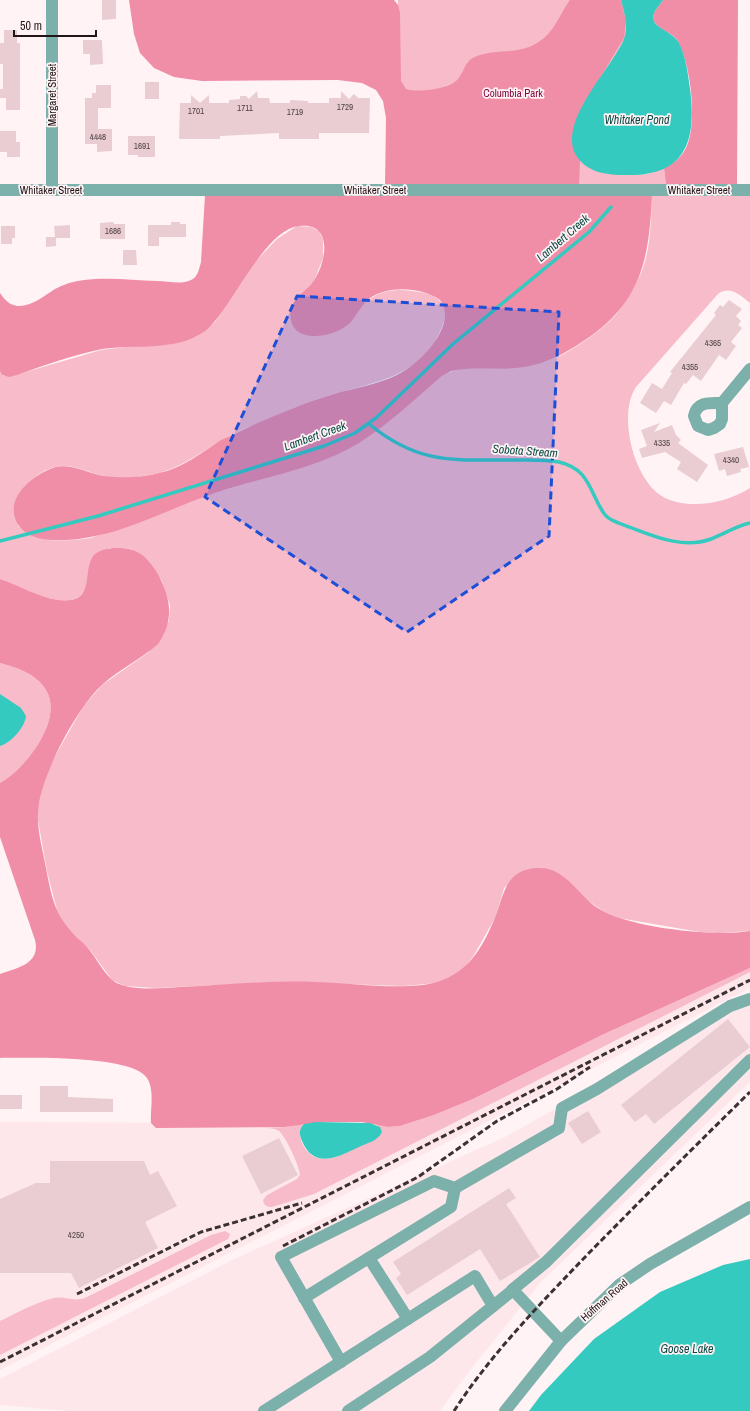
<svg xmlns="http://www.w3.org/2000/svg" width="750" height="1411" font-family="'Archivo Narrow',sans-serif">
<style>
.built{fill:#fee7eb}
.green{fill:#f7bbc9}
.forest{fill:#f08da7}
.water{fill:#34cabf}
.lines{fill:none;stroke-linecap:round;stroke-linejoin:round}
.stream{stroke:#34cabf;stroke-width:3.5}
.building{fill:#e9cdd3}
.minor{stroke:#7cb0aa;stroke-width:12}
.rail{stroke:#3b3133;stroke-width:3;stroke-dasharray:6 3;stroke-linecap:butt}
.marked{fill:#1d4ed8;fill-opacity:0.2;stroke:#1d4ed8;stroke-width:3;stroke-dasharray:8 5;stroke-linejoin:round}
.labels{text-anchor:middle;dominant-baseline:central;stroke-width:3.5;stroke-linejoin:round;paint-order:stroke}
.number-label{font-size:9px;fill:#524447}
.park-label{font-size:11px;fill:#81083c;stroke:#fff3f5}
.street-label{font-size:11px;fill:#201618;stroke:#fff3f5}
.water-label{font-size:12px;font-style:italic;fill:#0b4b46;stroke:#fff3f5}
</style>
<rect width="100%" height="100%" fill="#fff3f5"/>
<g class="built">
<polygon points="750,971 750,988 0,1370 0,1122 281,1123 317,1191"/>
<polygon points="750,1000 750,1082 541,1282 471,1369 440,1411 71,1411 0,1405 0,1379 234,1259 507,1136"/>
</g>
<g class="green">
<polygon points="398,0 627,0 627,175 648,174 664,168 666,185 398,185"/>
<path d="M652 195H750V303C741 296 730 285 718 294L636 387C617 415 634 483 665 498 691 510 727 503 750 488V931L719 933 700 932 619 918 603 911 542 868 526 870 504 888 495 918 474 955 463 970 451 978 436 983 404 986 282 982 155 988 125 986 112 980 91 951 66 927 57 910 47 871 38 820V807L43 783 50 765 83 707 102 685 149 652 169 621 170 605 162 581 147 560 131 549 124 548H110L96 553C88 562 91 575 87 586 74 619 21 586 0 579V371L3 376H12L101 350 134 346 166 345 197 336 215 322 256 261 277 239 297 226 311 227 319 231 323 239V258L314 281 295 301V328C300 334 306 335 313 335 342 336 351 309 373 297 385 290 399 289 412 291 422 292 433 294 440 301 448 309 445 320 441 329 421 377 374 382 331 395 310 401 290 409 271 418 254 425 237 431 222 440 198 454 178 470 150 475 134 478 116 479 100 475 88 472 76 466 64 466 46 466 30 479 19 493L18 526C37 545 67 541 91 538L211 494 303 467 341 452 375 431 442 376C463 363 493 371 516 367 530 366 542 363 555 358 571 352 608 326 618 312 627 301 635 286 641 273 651 249 651 220 652 195Z"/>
<path d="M0 663C18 668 40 675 48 694 61 723 24 770 0 783Z"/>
<path d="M750 968V972L314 1194 272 1207C267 1207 264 1206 263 1200L267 1195 297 1179 300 1175C299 1165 286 1137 279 1131 275 1128 269 1128 263 1128L285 1127 304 1124C294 1134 305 1153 315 1157 322 1160 330 1159 336 1157 352 1152 366 1135 378 1125L374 1124 388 1127 400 1126 434 1115 473 1099 604 1034Z"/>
<path d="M225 1231 230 1234 228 1239 0 1355V1321C17 1313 36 1302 54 1298 66 1296 72 1302 85 1298L211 1235Z"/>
</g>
<g class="forest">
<path d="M129 0H394L398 5 400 13 401 81 406 89C418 93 451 89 458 79 467 67 464 60 480 55 504 48 523 56 544 38 555 29 561 12 570 0H621L626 22 624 38 586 101 576 122 573 134 575 150 580 160 579 185H385L386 118 383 101 376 90 362 83 338 80 202 81 174 77 154 68 140 53 134 34Z"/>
<path d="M663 0H738L737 185H666L664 168C673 164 681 158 686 148 698 125 691 63 677 40 672 32 658 30 654 21 651 12 659 7 663 0Z"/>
<path d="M205 195H652C649 261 641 304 582 342 564 354 545 364 524 367 500 371 475 366 451 371L442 376C415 399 389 424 359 443 316 469 263 477 215 493 161 511 110 543 51 540 36 539 20 534 15 518 8 496 31 477 50 469 68 461 86 473 104 476 122 478 141 478 159 473 183 468 201 453 221 440 232 435 243 430 253 425 279 414 306 402 334 394 354 388 377 385 397 375 418 365 459 326 440 300 422 287 388 285 370 298 361 305 357 315 350 323 339 334 309 342 296 330 290 324 289 314 292 306 297 294 310 289 316 277 327 258 332 222 299 226 263 230 231 311 205 331 177 352 135 344 102 349 73 355 45 365 17 375L9 377 2 375 0 371V293C16 319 38 300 55 289 64 284 74 281 84 280 108 277 133 280 157 281 168 281 181 285 191 280 198 277 199 269 201 262Z"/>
<path d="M115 548C123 548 130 548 137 552 145 555 151 564 156 571 171 596 175 620 158 644 141 659 120 669 103 684 77 707 39 778 38 813 37 829 42 847 45 863 52 899 54 917 82 942 96 954 104 978 119 984 137 991 161 988 181 987 226 985 271 980 316 982 351 983 388 989 423 985 462 980 480 954 494 920 504 896 504 870 537 868 566 866 578 897 601 910 632 928 714 937 750 931V968L604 1034 473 1099 434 1115 400 1126 388 1127 362 1122H322L285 1127 156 1128 151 1123C150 1109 155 1090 147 1078 132 1055 28 1058 0 1058V974C17 968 41 964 35 940L0 837V783C24 770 61 723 48 694 40 675 18 668 0 663V579C19 585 37 597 58 600 99 605 80 569 95 554 100 550 109 548 115 548Z"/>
</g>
<g class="water">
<path d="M621 0H663C659 7 651 12 654 21 657 29 673 32 679 43 686 57 688 74 690 89 697 142 685 177 625 175 608 175 589 173 578 158 554 124 612 69 624 39 629 26 624 12 621 0Z"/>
<path d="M0 694 21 708 26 716C25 727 11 743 0 746Z"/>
<path d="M316 1122 370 1123 380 1127 382 1132C378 1141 367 1143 359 1147 338 1157 314 1170 302 1141 299 1134 299 1129 304 1124Z"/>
<polygon points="750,1259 750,1411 529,1411 541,1395 594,1339 660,1292 723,1265"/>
</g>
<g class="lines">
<g class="stream">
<path d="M369 424C418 464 451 460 511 460 527 460 544 459 559 462 589 469 589 490 603 512 608 521 622 524 632 528 656 537 684 549 711 539 724 534 736 526 750 523"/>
<polyline points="0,541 98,516 324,446 355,433 376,418 453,344 589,232 611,207"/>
</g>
</g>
<g class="building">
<polygon points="102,0 116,0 116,19 102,20"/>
<polygon points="4,30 17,30 17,43 20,43 20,110 6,110 6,98 0,98 0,89 3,89 3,64 0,64 0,43 4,43"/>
<polygon points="83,40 102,40 103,64 90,65 90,54 83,54"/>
<rect x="145" y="82" width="14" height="17"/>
<polygon points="96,85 111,85 111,108 98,108 98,129 112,129 112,151 97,152 97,144 85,144 85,98 92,98 92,93 96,93"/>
<polygon points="257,91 258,98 269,98 270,103 290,103 290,100 308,101 308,103 329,103 329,98 341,98 341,91 349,99 354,94 358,98 370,98 369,133 319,133 319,139 279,139 279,133 220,136 220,139 179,139 180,103 191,103 191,95 200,103 209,95 209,103 229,103 229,100 240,99 240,96 246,96 249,99"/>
<polygon points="0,131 16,131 16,142 20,142 20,157 7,157 7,152 0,152"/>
<polygon points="128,136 155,136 155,157 138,157 138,155 128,155"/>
<polygon points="113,222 114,224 125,224 125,239 100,239 100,223"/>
<polygon points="171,222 180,222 180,224 186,224 186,237 159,237 159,246 148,246 148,225 171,225"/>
<polygon points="70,225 70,238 56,238 56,246 46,247 46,237 55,237 54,226"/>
<polygon points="1,226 15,226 15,238 12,238 12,244 1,244"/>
<polygon points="123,250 136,250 137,265 123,265"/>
<polygon points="729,300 742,309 736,316 741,321 738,325 742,328 731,342 736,346 726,360 719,355 701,381 693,375 686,384 684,383 671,405 664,401 656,413 640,403 652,383 662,389 672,373 670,372 716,315 714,313 720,305 723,307"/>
<polygon points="660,423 654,432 672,425 676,435 681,440 678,443 708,465 697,482 677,469 681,462 665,452 642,458 639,449 647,446 641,430"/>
<polygon points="743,447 749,467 740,469 741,472 727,476 725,469 719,471 714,454"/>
<polygon points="728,1019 750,1047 654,1124 646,1114 635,1122 621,1105"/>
<polygon points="40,1086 68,1086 68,1097 113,1099 113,1112 40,1112"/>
<rect x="0" y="1095" width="22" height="14"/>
<polygon points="588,1111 601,1132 582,1144 568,1123"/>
<polygon points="279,1138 298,1175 261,1194 242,1156"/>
<polygon points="50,1161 144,1161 150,1175 158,1171 177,1206 145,1222 158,1248 79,1288 71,1273 0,1273 0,1199 36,1183 50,1183"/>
<polygon points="509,1188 516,1198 506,1204 540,1257 500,1281 480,1249 407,1295 396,1278 401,1274 393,1262"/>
</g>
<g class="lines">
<g class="minor">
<polyline points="52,0 52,190"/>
<polyline points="0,190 750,190"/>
<path d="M722 403C710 403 697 401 694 416L698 426 708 430 714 428 720 424 722 419V403L750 369"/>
<polyline points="369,1258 408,1319"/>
<polyline points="512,1290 546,1262 750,1060"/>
<polyline points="304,1298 451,1207 455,1188"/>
<polyline points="341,1362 281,1257 434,1181 455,1188 559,1128 562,1108 597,1089 730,1006 750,999"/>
<polyline points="264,1411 475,1276 493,1306"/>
<polyline points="348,1411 430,1357 513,1290 561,1341"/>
<polyline points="505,1411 561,1341 619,1285 650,1264 750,1207"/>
</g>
<g class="rail">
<polyline points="283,1246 418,1177 497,1121 557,1089 590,1067"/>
<polyline points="77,1294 201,1232 302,1203"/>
<polyline points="0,1362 750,980"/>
<path d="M454 1411C491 1354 540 1304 587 1255 641 1200 695 1146 750 1092"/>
</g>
</g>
<path class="marked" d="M297 296 559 312 549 536 407 632 205 497Z"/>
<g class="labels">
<g class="number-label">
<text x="345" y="107">1729</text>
<text x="245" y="108">1711</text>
<text x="196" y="111">1701</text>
<text x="295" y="112">1719</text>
<text x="98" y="137">4448</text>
<text x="142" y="146">1691</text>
<text x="113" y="231">1686</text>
<text x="713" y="343">4365</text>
<text x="690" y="367">4355</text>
<text x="662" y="443">4335</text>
<text x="731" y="460">4340</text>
<text x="76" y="1235">4250</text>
</g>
<g class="park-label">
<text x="513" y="93">Columbia Park</text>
</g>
<g class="street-label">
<text transform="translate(52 95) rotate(-90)">Margaret Street</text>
<text x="51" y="190">Whitaker Street</text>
<text x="375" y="190">Whitaker Street</text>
<text x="699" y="190">Whitaker Street</text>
<text transform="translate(604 1300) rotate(-41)">Hoffman Road</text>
</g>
<g class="water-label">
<text x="637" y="120">Whitaker Pond</text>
<text transform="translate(563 238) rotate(-41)">Lambert Creek</text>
<text transform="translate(315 436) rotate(-20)">Lambert Creek</text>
<text transform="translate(525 451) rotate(4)">Sobota Stream</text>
<text x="687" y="1349">Goose Lake</text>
</g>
</g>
<path d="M14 30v6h82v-6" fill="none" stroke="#201618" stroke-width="2"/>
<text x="20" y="30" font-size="12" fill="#201618" stroke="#fff3f5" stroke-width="3" paint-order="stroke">50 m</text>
</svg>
